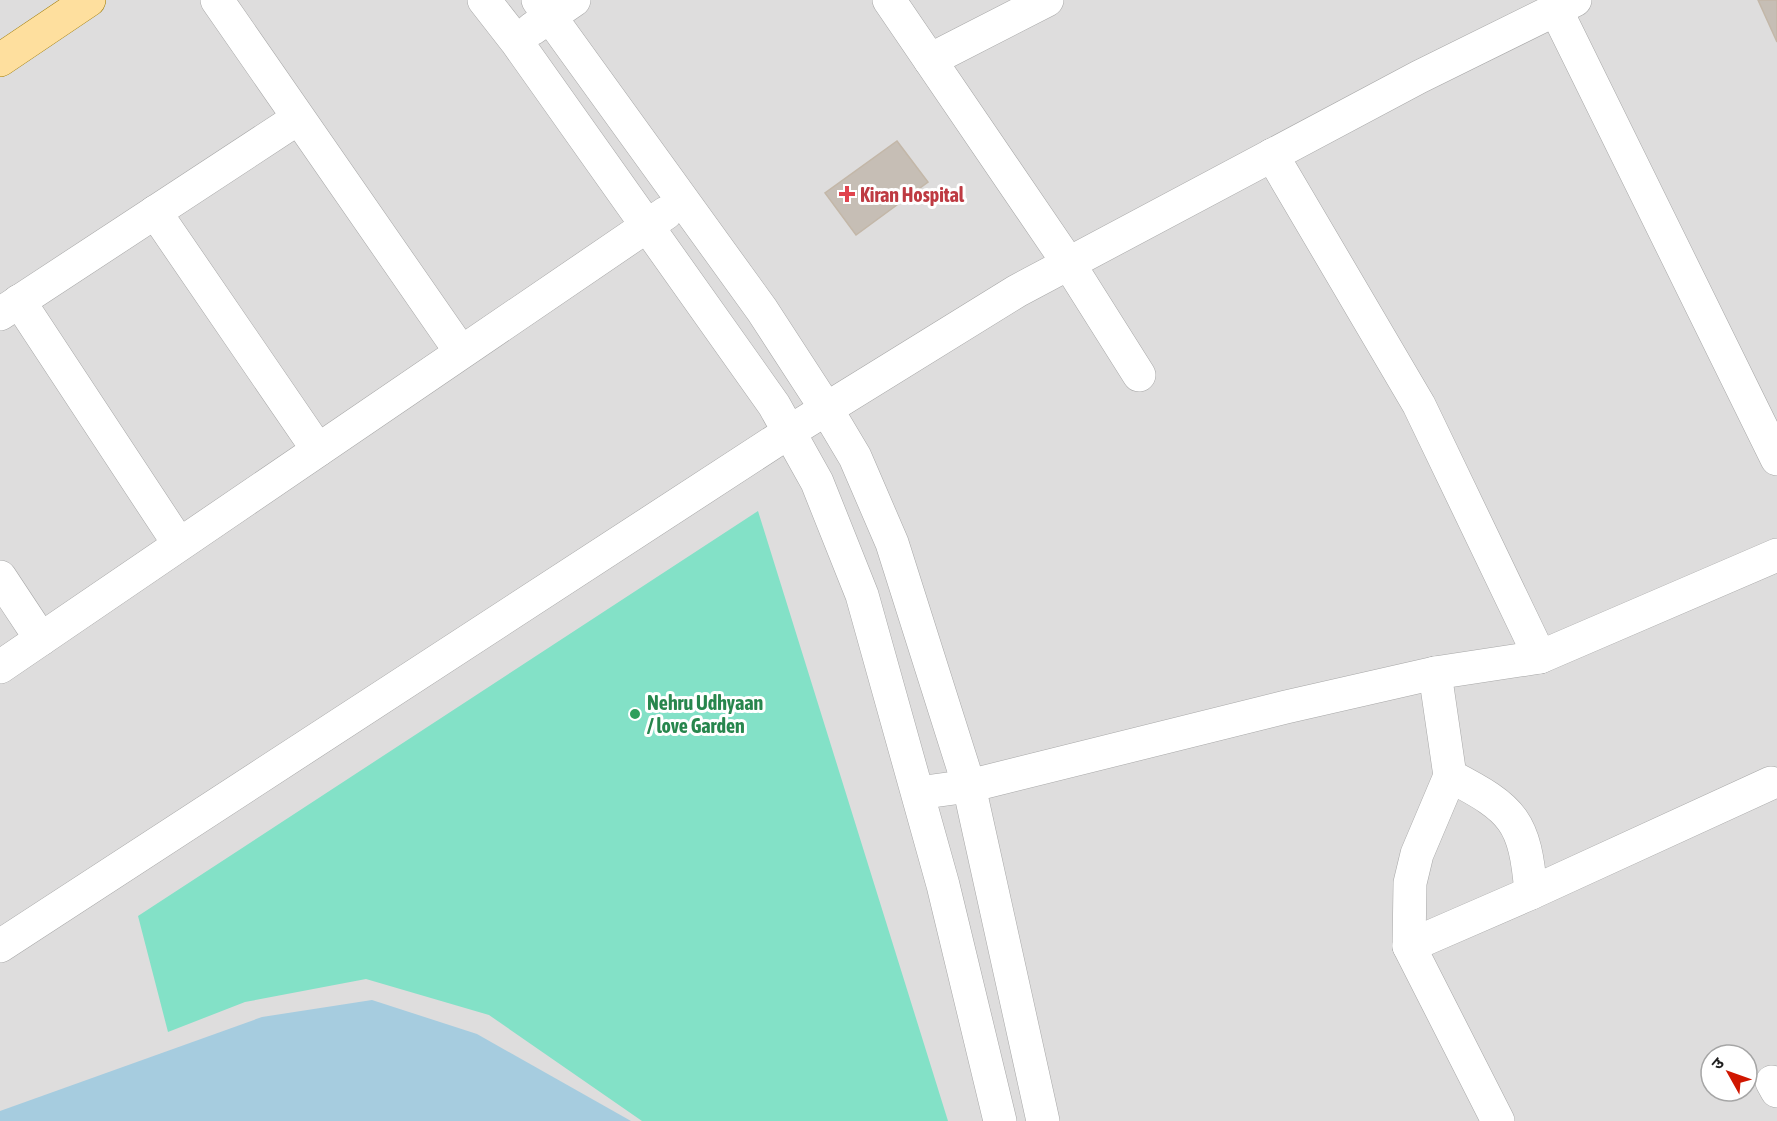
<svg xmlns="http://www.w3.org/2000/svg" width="1777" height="1121" font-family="'Asap Condensed','Noto Sans Devanagari',sans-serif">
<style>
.residential{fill:#dedddd;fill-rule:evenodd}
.pitch{fill:#83e1c7}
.water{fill:#a6ccdf}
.building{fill:#c6beb5;stroke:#c3b7a8;stroke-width:1.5}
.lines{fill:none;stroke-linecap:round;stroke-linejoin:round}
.minor-casing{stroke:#a7a7a7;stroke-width:34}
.major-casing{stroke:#9c7900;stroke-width:34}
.minor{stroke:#fff;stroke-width:33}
.major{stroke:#fedf9e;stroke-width:33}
.health-dot{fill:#e0444e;stroke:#fff;stroke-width:2}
.leisure-dot{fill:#2e9e5b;stroke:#fff;stroke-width:2}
.labels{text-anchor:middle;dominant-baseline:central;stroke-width:6;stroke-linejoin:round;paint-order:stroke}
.health-label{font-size:20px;font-weight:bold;fill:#be3a42;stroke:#fff;text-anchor:start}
.leisure-label{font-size:20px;font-weight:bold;fill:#27864d;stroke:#fff;text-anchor:start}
</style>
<rect width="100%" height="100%" fill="#f1eee6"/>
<path class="residential" d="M0 0H1777V1121H0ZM1711 1055H1747V1091H1711Z"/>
<polygon class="pitch" points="758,511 948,1121 642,1121 489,1015 366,979 245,1002 168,1032 138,916"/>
<polygon class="water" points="372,1000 477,1034 631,1121 0,1121 0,1111 262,1017"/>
<g class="building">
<polygon points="1758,0 1777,0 1777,42"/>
<polygon points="897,141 928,182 856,235 825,193"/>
</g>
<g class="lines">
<g class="minor-casing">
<g id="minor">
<polyline points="217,0 461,352"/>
<polyline points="484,0 516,41 774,405 817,482 862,595 943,885 1000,1121"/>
<polyline points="538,0 762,310 827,410 855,457 892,543 969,786 1043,1121"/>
<polyline points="889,0 1069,264 1139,375"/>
<polyline points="1556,10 1777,459"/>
<polyline points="532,29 574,0"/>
<polyline points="930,60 1047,0"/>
<polyline points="1272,155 1419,405 1540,657"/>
<polyline points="155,212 318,450"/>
<polyline points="19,301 179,544"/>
<polyline points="0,314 297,119"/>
<polyline points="0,577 41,639"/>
<polyline points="0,667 666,213"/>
<polyline points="1435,673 1450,776 1417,854 1410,883 1409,946 1498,1121"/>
<path d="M1450 776C1514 809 1525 821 1531 893"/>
<polyline points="918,793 969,786 1286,707 1435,673 1540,657 1777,555"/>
<polyline points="0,946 789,432 1017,291 1419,77 1575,0"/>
<polyline points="1409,946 1531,893 1771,783"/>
<polyline points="1772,1082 1777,1091"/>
</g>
</g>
<g class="major-casing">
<polyline id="major" points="0,60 89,0"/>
</g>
<use href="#minor" class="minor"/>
<use href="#major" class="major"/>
</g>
<path class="health-dot" d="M844 185h6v6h6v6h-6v6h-6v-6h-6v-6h6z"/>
<circle class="leisure-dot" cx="635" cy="714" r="6"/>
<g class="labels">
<g class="health-label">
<text x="860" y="194">Kiran Hospital</text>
</g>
<g class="leisure-label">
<text x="647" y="702">Nehru Udhyaan<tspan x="647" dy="23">/ love Garden</tspan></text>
</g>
</g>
<g transform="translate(1729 1073) rotate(310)"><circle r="28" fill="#ffffff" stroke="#a6a6a6" stroke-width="1.5"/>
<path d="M0-4.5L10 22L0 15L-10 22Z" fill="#d01600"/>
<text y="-9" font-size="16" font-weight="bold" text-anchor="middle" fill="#202020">उ</text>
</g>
</svg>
